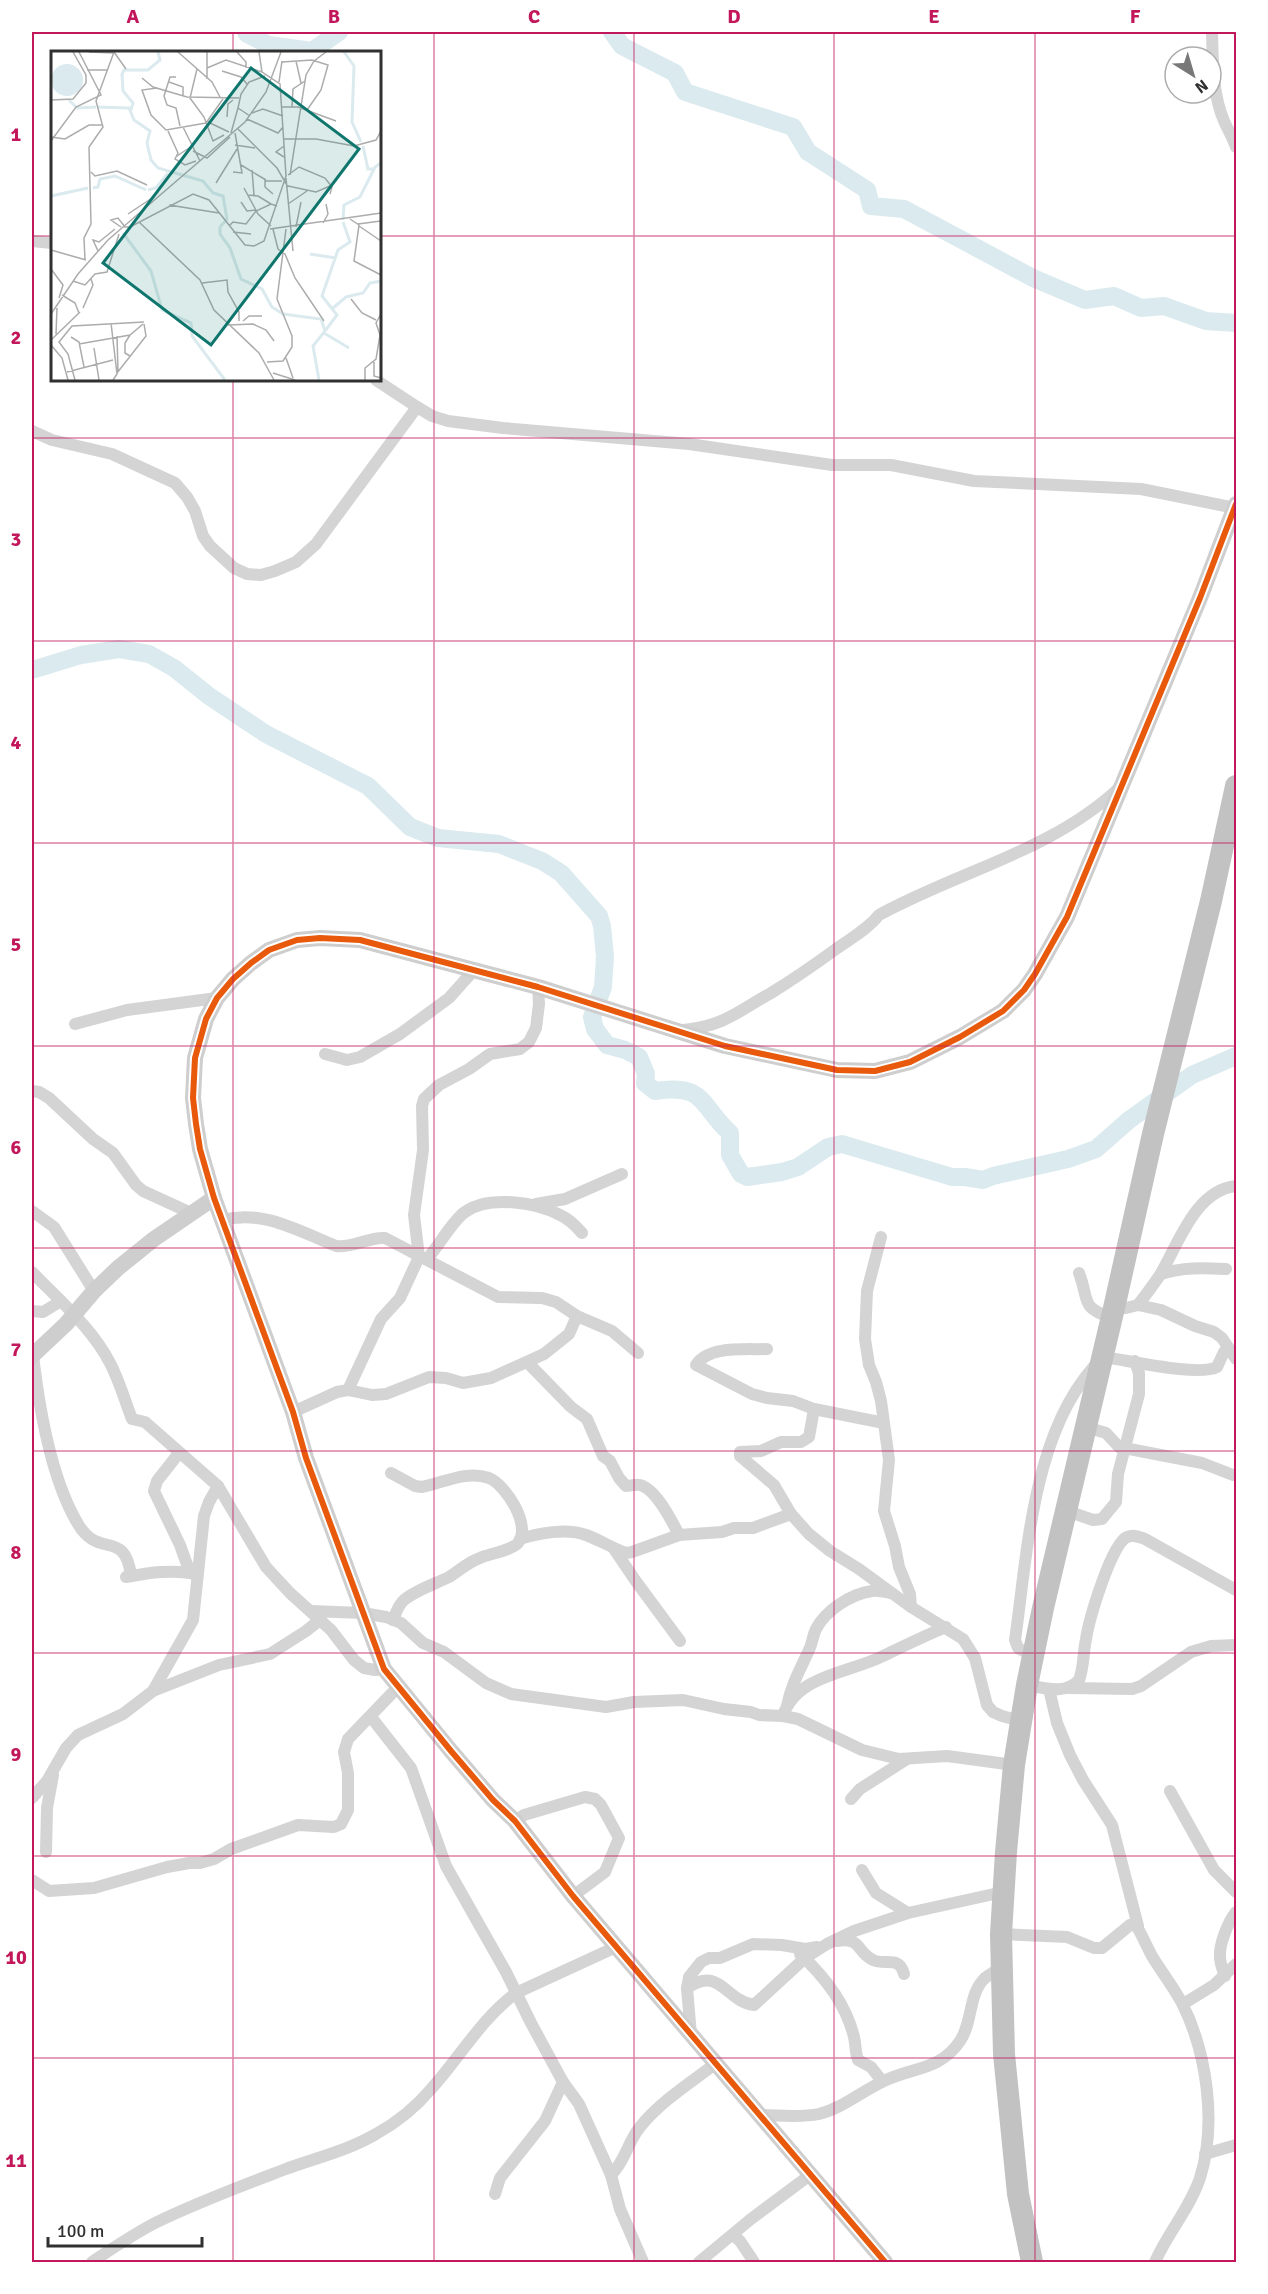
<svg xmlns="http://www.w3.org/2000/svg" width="1268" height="2294" font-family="Signika,sans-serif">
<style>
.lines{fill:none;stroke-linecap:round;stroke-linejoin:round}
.river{stroke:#dbeaee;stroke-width:18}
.street{stroke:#d4d4d4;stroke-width:12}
.secondary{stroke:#cecece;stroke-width:16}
.highway{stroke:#c2c2c2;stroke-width:22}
.cycleway-casing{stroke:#fff;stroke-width:10}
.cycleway{stroke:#e8590c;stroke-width:6}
.grid{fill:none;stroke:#c2185b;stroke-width:1.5;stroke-opacity:0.55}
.inset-river{fill:none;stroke:#dbeaee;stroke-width:3}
.inset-road{fill:none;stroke:#acacac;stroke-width:1.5}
.view{fill:#0f766e;fill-opacity:0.15;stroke:#0f766e;stroke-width:3}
.inset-edge{fill:none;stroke:#303030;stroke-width:3}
.neatline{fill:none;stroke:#c2185b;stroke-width:2}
.grid-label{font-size:20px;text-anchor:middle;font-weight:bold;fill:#c2185b}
</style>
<rect width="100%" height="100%" fill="#fff"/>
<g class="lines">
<g class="river">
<polyline points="246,32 247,34 269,45 312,51 339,32"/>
<polyline points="612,32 622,46 675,73 685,92 793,127 808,152 867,190 871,206 904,209 1033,278 1085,300 1114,296 1141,308 1164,306 1206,321 1236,323"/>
<path d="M32 670 81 655 119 649 149 654 174 668 209 696 266 734 368 786 410 827 438 838 499 844 542 861 561 873 599 916 602 926 605 956 603 987 592 1017 595 1029 607 1045 625 1050 639 1057 646 1074 645 1083 655 1091C706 1083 700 1106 730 1133V1155L741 1174 747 1177 782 1172 798 1167 828 1147 842 1144 952 1177H965L983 1180 993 1176 1068 1159 1096 1149 1129 1120 1192 1075 1236 1056"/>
</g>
<g class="street">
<path d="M1212 32C1213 61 1212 93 1224 121 1228 130 1233 138 1236 147"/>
<polyline points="32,241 52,243"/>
<polyline points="376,380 417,407 432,416 448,421 503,428 689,444 832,465 891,465 974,481 1141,489 1235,508"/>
<polyline points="32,431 52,440 112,454 175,483 187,497 195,511 203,536 210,546 234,568 247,574 261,575 275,571 296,562 316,544 417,407"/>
<polyline points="75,1024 127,1010 217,998"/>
<path d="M683 1030C724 1026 737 1012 771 993 794 979 814 965 836 949 851 938 867 930 879 915 959 871 1052 851 1119 788"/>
<polyline points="325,1054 347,1060 360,1057 400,1034 449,998 474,970"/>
<polyline points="32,1091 39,1092 49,1098 93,1139 113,1153 136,1185 143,1191 191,1213"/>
<polyline points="536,1204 565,1199 622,1174"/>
<polyline points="32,1211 54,1227 94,1291"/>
<path d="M223 1220C263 1209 300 1232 336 1246 354 1248 368 1237 385 1238L498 1297 542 1298 556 1302 577 1316 612 1331 638 1353"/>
<polyline points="881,1237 867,1291 865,1339 869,1365 876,1382 881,1401 889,1460 884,1511 895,1546 899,1567 910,1594 911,1607"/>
<path d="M427 1259C440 1245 451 1222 465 1212 488 1195 536 1202 560 1215 569 1219 576 1226 582 1233"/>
<path d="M32 1272C59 1300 92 1328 110 1363 119 1380 125 1401 132 1419L145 1422 218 1486 266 1567 290 1593 331 1630 354 1660 364 1668 375 1670 384 1669"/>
<path d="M1079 1273C1090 1301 1079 1307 1112 1318"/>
<path d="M1161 1274C1182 1267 1204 1268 1226 1269"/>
<path d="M1138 1305C1146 1295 1153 1285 1160 1275 1178 1245 1195 1190 1236 1186"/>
<polyline points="1114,1308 1126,1308 1138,1305 1161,1310 1195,1326 1214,1332 1222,1338 1236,1359"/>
<polyline points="32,1311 43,1312 61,1301"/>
<path d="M767 1349C747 1350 709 1345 696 1365L752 1394 767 1398 793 1401 814 1409 884 1423"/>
<path d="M33 1355C39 1407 51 1479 78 1524 99 1560 125 1528 131 1576"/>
<path d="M528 1363 571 1407 587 1419 603 1456 610 1461 619 1478 626 1486C630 1486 636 1484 640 1485 656 1489 672 1521 679 1535"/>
<polyline points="348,1390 372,1395 386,1394 429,1377 446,1378 463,1383 491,1378 544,1354 569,1334 577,1316"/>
<polyline points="814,1409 809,1437 801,1442 781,1442 761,1451 740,1452 740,1456 774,1485 791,1514 809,1534 830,1551 859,1569 911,1607 963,1639 975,1658 987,1705 993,1712 1002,1716 1021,1721"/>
<polyline points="293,1412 337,1392 348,1390 381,1319 400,1298 419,1257 414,1215 423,1150 422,1106 424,1099 439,1085 469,1069 490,1054 520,1049 529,1042 536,1028 539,1004 538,987"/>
<polyline points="1086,1427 1106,1433 1119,1447 1202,1463 1233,1475"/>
<polyline points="179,1453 157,1481 154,1491 180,1545 190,1573"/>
<path d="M391 1473 415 1486 422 1487C443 1483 466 1470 489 1478 506 1485 532 1526 518 1543 512 1550 489 1554 480 1558 468 1562 459 1571 449 1577 435 1584 416 1590 404 1600 398 1605 396 1613 393 1620"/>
<polyline points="1067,1511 1093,1520 1102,1519 1116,1502 1118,1474 1139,1394 1139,1373 1135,1361"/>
<path d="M520 1539C539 1533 567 1528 586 1535 600 1540 612 1548 626 1553L632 1552 679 1535 722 1532 734 1528H753L791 1514"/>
<polyline points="614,1549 635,1580 680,1641"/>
<path d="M126 1577C149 1573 171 1569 195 1574"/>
<polyline points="311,1611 363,1613 386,1617 401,1623 423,1643 444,1652 486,1683 511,1694 606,1707 634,1702 683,1700 724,1709 751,1712 759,1715 783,1716 798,1719 862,1750 899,1759 947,1756 1014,1765"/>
<path d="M1033 1656 1018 1648 1015 1640C1028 1549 1033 1424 1103 1357 1128 1360 1198 1377 1217 1367L1224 1352 1230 1351"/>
<path d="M1027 1685C1045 1688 1065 1695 1079 1680 1084 1667 1083 1653 1086 1639 1089 1620 1111 1544 1127 1537 1134 1534 1139 1537 1145 1539L1236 1590"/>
<polyline points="1069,1688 1132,1689 1141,1686 1191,1652 1211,1646 1236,1645"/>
<polyline points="1049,1689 1057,1723 1070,1755 1083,1780 1112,1825 1138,1926"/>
<polyline points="153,1691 193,1620 204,1516 209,1502 218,1486"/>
<path d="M787 1706C791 1685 800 1670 809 1650 812 1644 813 1635 816 1629 826 1610 851 1594 872 1591 878 1590 885 1592 890 1593"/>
<path d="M783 1716C796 1675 850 1673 883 1656 904 1646 924 1636 946 1627"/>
<polyline points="371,1717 411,1768 446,1866 506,1972 531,2023 563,2082 579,2104 611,2175 620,2209 643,2262"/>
<polyline points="1170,1791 1214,1870 1236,1892"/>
<polyline points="32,1798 47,1781 66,1748 78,1735 123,1714 153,1691 219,1665 270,1654 306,1631 321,1619"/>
<polyline points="851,1799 860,1789 907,1759"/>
<polyline points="515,1821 524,1815 585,1797 595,1799 601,1805 619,1838 605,1872 573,1896"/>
<polyline points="46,1852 47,1808 53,1775"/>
<polyline points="862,1870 876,1893 908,1913"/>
<polyline points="32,1880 49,1891 94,1888 167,1867 189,1863 200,1863 214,1859 231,1849 298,1825 334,1827 341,1824 348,1810 348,1773 344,1752 348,1739 398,1687"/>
<path d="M1001 1934 1067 1937 1094 1948H1102L1130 1925 1135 1924C1143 1935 1147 1949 1155 1961 1164 1975 1174 1988 1182 2003 1207 2053 1217 2124 1200 2178 1190 2208 1167 2234 1155 2262"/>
<path d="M837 1941C862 1937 856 1952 873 1960 885 1966 899 1955 904 1974"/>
<path d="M800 1954C824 1976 846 2004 854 2037 856 2045 855 2052 858 2060L871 2067 882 2081"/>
<path d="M1225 1976C1223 1970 1220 1964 1220 1957 1219 1944 1228 1922 1236 1912"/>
<path d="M687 1988C720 1965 725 2001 754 2005L805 1958 827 1944 854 1931 908 1913 1003 1892"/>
<polyline points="1183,2004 1214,1985 1236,1964"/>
<polyline points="691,2035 687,1988 689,1977 701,1962 709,1958 720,1958 753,1944 782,1945 805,1949 817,1947"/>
<path d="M759 2115C778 2115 800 2118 819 2114 843 2108 862 2091 884 2081 912 2067 940 2071 960 2041 973 2022 968 1994 985 1978 990 1974 996 1971 1001 1967"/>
<polyline points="1205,2154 1236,2145"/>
<path d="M611 2175C626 2160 627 2143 640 2127 660 2102 690 2083 715 2064"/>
<polyline points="495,2194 500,2178 545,2121 563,2082"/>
<polyline points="733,2235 740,2241 754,2262"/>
<path d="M92 2262C113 2248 135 2233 157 2222 198 2202 241 2186 283 2170 315 2158 347 2151 376 2134 398 2122 416 2107 432 2088 460 2057 481 2019 516 1993L616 1947"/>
<polyline points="699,2262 751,2219 810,2175"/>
</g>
<g class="secondary">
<polyline points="32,1356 66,1324 94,1291 118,1268 154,1239 214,1198"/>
<polyline points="885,2262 573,1896 515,1821 493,1800 451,1751 384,1669 306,1458 293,1412 214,1198 200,1149 196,1124 193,1098 195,1058 206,1019 217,998 233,979 251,963 269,950 297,940 320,938 360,940 538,987 725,1046 837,1070 875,1071 910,1062 960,1037 1003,1011 1024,990 1035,974 1067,917 1200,598 1236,504"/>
</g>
<polyline class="highway" points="1032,2262 1018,2194 1004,2054 1001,1934 1006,1852 1014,1765 1027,1685 1043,1608 1114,1308 1153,1134 1211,901 1236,786"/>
<g class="cycleway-casing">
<polyline id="cycleway" points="885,2262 573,1896 515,1821 493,1800 451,1751 384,1669 306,1458 293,1412 214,1198 200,1149 196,1124 193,1098 195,1058 206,1019 217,998 233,979 251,963 269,950 297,940 320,938 360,940 538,987 725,1046 837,1070 875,1071 910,1062 960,1037 1003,1011 1024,990 1035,974 1067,917 1200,598 1236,504"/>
</g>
<use href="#cycleway" class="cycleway"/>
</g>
<path class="grid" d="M233 32V52M434 32V2262M634 32V2262M834 32V2262M1035 32V2262M32 236H52M380 236H1236M233 380V2262M32 438H1236M32 641H1236M32 843H1236M32 1046H1236M32 1248H1236M32 1451H1236M32 1653H1236M32 1856H1236M32 2058H1236"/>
<g transform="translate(51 51)">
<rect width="330" height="330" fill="#fff"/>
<path d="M0 29a16 16 0 1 1 32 0a16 16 0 1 1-32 0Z" fill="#dbeaee"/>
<path class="inset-river" d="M293 1 303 15 301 71 310 91M18 49 26 57 45 56M46 56 78 57 83 69 99 80 96 92 100 109 107 117 152 130 162 142 172 145 176 168 169 176V183L179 197 190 228 211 238 221 256 232 263 270 268 274 280 262 295 268 329M80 59 82 52 72 40 71 23 73 19H97L109 9 107 1M312 95 317 118H323M42 137 47 136 49 128 64 125 95 139M97 139 105 137 117 122M0 145 37 137M292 169 293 154 309 146 324 116 330 112M72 182 100 220 111 259 140 272 141 285 174 329M259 203 285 207M282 257 295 246 312 242 319 232 330 230M274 280 286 264 271 245 287 199 299 191 292 171M273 282 298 297"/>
<path class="inset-road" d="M38 1 63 2M63 1 75 18M127 1 161 31 169 46M156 1V28M186 1 195 11V17M245 10 250 32M231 11 261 9 277 14 270 39 256 59M156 17 175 9 211 21M146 18 139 47 153 66 162 90 173 84M36 19H56M171 20 190 26 196 33M125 26H119L113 45 116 54 125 57 129 75M91 27 102 36 136 46 188 47M118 31 132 36V45M228 31 231 10M106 37 91 39 100 64 115 79 155 72M0 49 22 48 35 32V24L22 1M231 56H247L285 70M241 56 242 38 254 30M201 62 212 58 232 65M199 65 187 57 190 43 198 31 214 25M176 66 177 53 182 49M196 68 227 82 232 76M157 71 178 81M155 72 172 48M132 76 149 110M187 78 226 117 237 136M117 80 127 102 124 108 134 114 145 110M180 82 187 57M0 86 14 88 38 74H52M233 88H265L303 95 325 89 330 80M0 90 25 56 50 44 28 1M184 94 204 97M233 95 225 101 233 106M142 100 156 107 179 86M126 105 141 95M190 114 215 129M201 119 203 144M40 121 44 125 66 120 96 134M182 121 191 122 184 82M237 124 248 116 274 127 281 136 279 143M239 124 255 24 263 10 275 1M235 127 242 200M165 132 186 98M237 135 265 141 279 135M193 137 207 163 220 175M222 143 214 136V130H231M196 144 207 145 220 153M190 151 196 160 205 159M237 153 256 140M118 154 168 162M77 163 101 147M299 168 308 174 303 210 330 224M88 171 149 229 163 259 208 302 223 329M272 172 277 163 275 153M307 173 330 170M178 175 182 171 195 173 205 160 220 153 226 155M308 175 330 190M70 176 60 169 67 167 74 176H79L142 143 158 149 194 194 203 195 213 190 235 125 229 33 211 21 208 1M245 176 250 151M219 178 330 162M222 178 227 198 234 203 244 227 273 270M182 181 200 183M0 199 35 209M47 200 42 189 48 191 64 178M34 209 33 187 40 173 38 96 52 76 45 50 63 1M0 218 12 234 8 247M22 230 34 234 44 223 56 221 68 183M151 232 176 229 177 241 188 261V270M11 244 24 252 28 262M300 248 311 262 325 269M32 257 42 234 40 228M0 263 27 223 57 189 194 71 215 41 230 1M192 270 198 265H211M60 272 66 323 62 329M177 274 202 273 215 279 223 290M5 283 6 257M79 284 74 292V302L79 305M66 285 67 321M20 286 28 291 33 316M0 289 29 261M28 293 79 284 92 273M0 294 11 307 17 329M43 297 48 329M235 307 242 327M216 311 232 310 241 296V285L226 248 235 178M323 311V325L330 327M16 321 62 309M66 322 95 285 93 273M222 322 244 329M24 329 17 303 8 291 21 275 93 271M314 329V317L325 308 329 284 325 272 330 263"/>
<path class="view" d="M200 17 308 98 160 294 52 212Z"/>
<rect width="330" height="330" class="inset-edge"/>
</g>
<rect width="1268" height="2294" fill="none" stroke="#ffffff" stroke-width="66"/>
<g transform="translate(1193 75) rotate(143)"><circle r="28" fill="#ffffff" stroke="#acacac" stroke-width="1.5"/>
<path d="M0-4.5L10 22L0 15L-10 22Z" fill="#787878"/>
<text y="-9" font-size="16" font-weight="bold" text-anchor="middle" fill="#303030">N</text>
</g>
<path d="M48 2237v9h154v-9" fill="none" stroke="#303030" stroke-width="3"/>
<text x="57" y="2237" font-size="18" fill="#303030" stroke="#ffffff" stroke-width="4.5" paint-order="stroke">100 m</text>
<rect x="33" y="33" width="1202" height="2228" class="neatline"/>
<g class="grid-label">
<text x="133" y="23">A</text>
<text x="334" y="23">B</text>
<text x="534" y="23">C</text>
<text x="734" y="23">D</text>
<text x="934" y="23">E</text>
<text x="1135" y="23">F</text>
<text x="16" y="141">1</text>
<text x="16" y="344">2</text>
<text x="16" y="546">3</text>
<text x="16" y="749">4</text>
<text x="16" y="951">5</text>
<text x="16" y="1154">6</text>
<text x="16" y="1356">7</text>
<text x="16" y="1559">8</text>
<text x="16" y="1761">9</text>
<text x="16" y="1964">10</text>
<text x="16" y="2167">11</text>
</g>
</svg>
